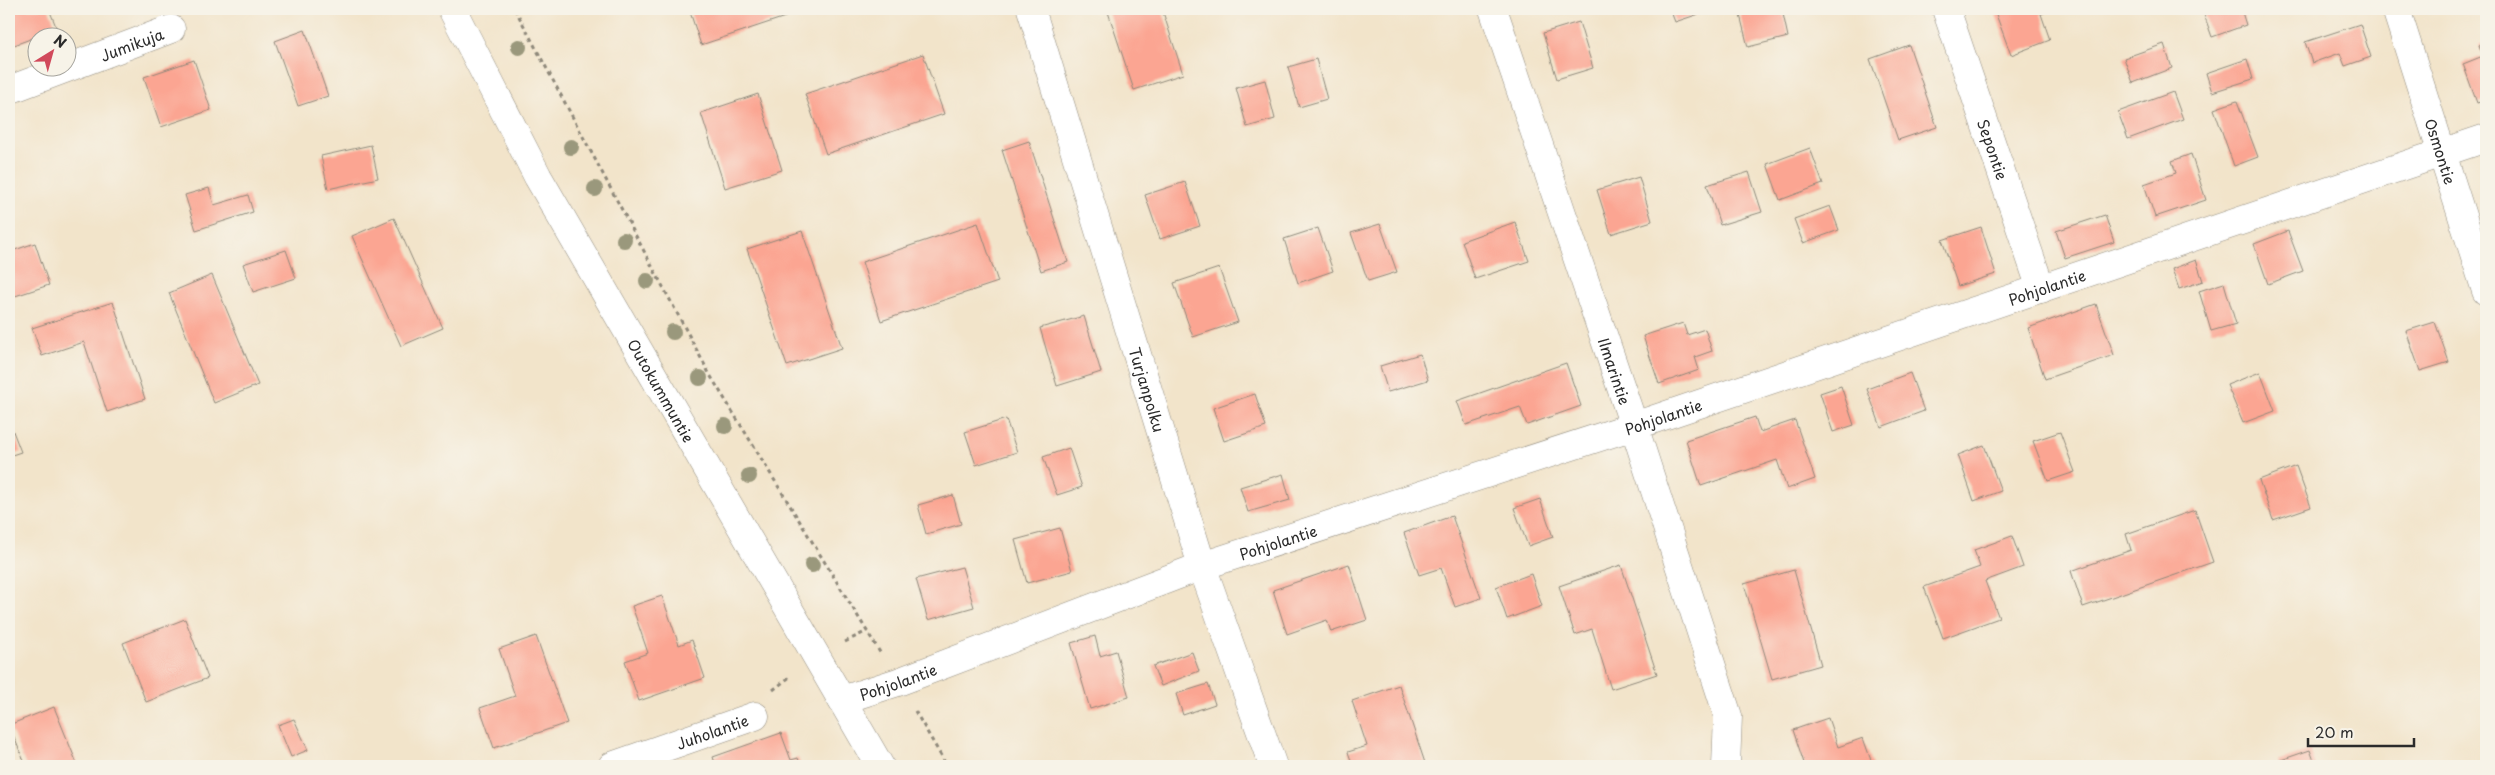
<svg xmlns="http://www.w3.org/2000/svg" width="2495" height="775" font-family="'Playpen Sans',sans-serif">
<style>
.building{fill:#fba592}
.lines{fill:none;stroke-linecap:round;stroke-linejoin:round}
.minor-casing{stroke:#8e887a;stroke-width:29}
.major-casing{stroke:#8e887a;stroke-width:29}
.path{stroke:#8e887a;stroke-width:3;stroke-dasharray:4 4;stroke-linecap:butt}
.minor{stroke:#fff;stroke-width:28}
.major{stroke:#fff;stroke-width:28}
.tree{fill:#9a987c}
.labels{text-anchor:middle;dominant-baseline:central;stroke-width:5;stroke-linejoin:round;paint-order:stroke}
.street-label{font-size:15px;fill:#2b2b2b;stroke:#f7f3e8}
</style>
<rect width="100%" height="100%" fill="#f7f3e8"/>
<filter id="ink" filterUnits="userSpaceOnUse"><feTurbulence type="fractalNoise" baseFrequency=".02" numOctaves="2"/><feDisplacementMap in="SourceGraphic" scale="10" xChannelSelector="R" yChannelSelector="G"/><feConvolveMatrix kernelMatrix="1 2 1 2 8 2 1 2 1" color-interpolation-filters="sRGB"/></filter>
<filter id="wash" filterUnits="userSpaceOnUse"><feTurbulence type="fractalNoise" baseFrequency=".0096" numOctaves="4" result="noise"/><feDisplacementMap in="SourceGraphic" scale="20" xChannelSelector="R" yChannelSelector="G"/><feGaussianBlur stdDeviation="1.12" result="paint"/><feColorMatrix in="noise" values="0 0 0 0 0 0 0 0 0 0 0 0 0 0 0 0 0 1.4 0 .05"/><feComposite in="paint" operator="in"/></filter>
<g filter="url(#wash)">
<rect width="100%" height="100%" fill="#f2e4ca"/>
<g id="blocks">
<g class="building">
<polygon points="9,9 49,9 57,29 9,47"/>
<polygon points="689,9 809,9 701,45"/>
<polygon points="1107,9 1162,9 1183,74 1134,90"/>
<polygon points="1670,9 1707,9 1708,11 1675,22"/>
<polygon points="1750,9 1782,9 1788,37 1748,47 1739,11"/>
<polygon points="1994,9 2054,9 2041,14 2050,40 2011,55"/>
<polygon points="2202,9 2241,9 2246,25 2212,37"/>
<polygon points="1579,22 1593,68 1557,79 1543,33"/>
<polygon points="2360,24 2371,57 2345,66 2340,53 2312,63 2305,42"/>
<polygon points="305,30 328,96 298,106 275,41"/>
<polygon points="2486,42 2486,100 2477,103 2463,64 2483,56 2479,45"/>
<polygon points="2164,44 2172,68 2133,83 2124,58"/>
<polygon points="1909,45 1937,127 1898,140 1870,59"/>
<polygon points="923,54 944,114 826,154 805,94"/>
<polygon points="1316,59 1327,99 1299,107 1288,67"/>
<polygon points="2247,59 2253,79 2212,92 2206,73"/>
<polygon points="194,60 211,110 161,127 144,77"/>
<polygon points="1265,80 1275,119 1247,127 1236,88"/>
<polygon points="2173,92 2183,119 2128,139 2118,112"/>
<polygon points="758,94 782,170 725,188 701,113"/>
<polygon points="2237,101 2258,157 2234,166 2214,109"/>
<polygon points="1029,141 1068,262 1041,271 1002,150"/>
<polygon points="371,145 378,178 328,189 321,156"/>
<polygon points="1810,148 1823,184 1780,200 1767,164"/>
<polygon points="2191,154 2206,200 2155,217 2144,184 2176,173 2172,161"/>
<polygon points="1749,172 1762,212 1720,225 1707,185"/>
<polygon points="1639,177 1652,221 1611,234 1597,190"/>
<polygon points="1185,182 1200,226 1160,239 1145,195"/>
<polygon points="209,188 214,205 248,195 253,212 196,230 185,195"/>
<polygon points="1830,206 1839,230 1803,243 1794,219"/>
<polygon points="2105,215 2114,242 2065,258 2056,231"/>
<polygon points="394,218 443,328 401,346 352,236"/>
<polygon points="1515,222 1529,261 1475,279 1462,241"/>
<polygon points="978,223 998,282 881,321 862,262"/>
<polygon points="1380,224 1397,272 1368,281 1351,233"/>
<polygon points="1981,227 1996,274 1958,286 1942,240"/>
<polygon points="1318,228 1333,271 1298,283 1284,239"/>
<polygon points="802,231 842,348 787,366 747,249"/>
<polygon points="2288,231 2303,271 2268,284 2254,244"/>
<polygon points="35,243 49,285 9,298 9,252"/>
<polygon points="286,250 296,278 253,292 243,264"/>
<polygon points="2196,260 2203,281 2179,289 2172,269"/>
<polygon points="1219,268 1238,322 1193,337 1174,283"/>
<polygon points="212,275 258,385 214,403 169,293"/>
<polygon points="2224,283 2236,324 2211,331 2199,291"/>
<polygon points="113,302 145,399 107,412 84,342 42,356 32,328"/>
<polygon points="2096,304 2114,355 2045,379 2028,328"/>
<polygon points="1084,316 1101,372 1057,386 1040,328"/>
<polygon points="2435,322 2449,362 2420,371 2406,331"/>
<polygon points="1683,323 1687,335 1705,329 1712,351 1695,357 1699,370 1659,384 1643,336"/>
<polygon points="1420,354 1428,380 1388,392 1380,366"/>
<polygon points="1566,363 1581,406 1527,425 1520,407 1466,425 1457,401"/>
<polygon points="2260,372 2275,411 2243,423 2227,385"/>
<polygon points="1910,373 1924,411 1881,427 1867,389"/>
<polygon points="1841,386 1854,425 1833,432 1820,393"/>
<polygon points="1255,394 1266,427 1224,441 1213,408"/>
<polygon points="1755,417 1760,432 1795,420 1815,479 1787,489 1777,460 1701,486 1686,440"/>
<polygon points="1006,419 1017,452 976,465 965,432"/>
<polygon points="9,421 21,452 9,456"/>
<polygon points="2060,432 2075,472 2048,481 2033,441"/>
<polygon points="1984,445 2001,491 1974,501 1958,455"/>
<polygon points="1069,448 1082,487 1057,495 1043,457"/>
<polygon points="2296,466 2311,507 2273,520 2259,480"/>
<polygon points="1283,474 1290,500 1248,512 1240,487"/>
<polygon points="953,495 961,524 926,534 918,505"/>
<polygon points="1540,499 1553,537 1528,546 1514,508"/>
<polygon points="2195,510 2213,562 2083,607 2071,571 2131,550 2126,534"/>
<polygon points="1452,516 1481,598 1455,607 1441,568 1419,575 1404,533"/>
<polygon points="1060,528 1072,571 1027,583 1015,540"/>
<polygon points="2012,536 2023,567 1985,581 1999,618 1943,638 1924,587 1980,567 1974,550"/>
<polygon points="1349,564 1367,620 1331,632 1327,620 1287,634 1273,590"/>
<polygon points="1621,565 1657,674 1611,689 1592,629 1575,635 1559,586"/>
<polygon points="962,567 974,607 928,620 916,579"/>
<polygon points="1794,570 1821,665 1772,679 1744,584"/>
<polygon points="1531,574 1542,606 1507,619 1496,587"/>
<polygon points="662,596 679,645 692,640 705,678 639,701 625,661 648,653 632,606"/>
<polygon points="185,619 208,678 146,702 123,643"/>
<polygon points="536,636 567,723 494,748 480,708 515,696 499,649"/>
<polygon points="1095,636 1100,656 1116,651 1129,697 1090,709 1071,643"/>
<polygon points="1192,652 1199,671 1161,686 1153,666"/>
<polygon points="1208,684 1215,704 1183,715 1176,694"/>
<polygon points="1399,685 1426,766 1353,766 1348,752 1367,746 1352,701"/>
<polygon points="54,707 78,766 26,766 9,725"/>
<polygon points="1828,718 1838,747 1863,738 1873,766 1805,766 1793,730"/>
<polygon points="294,719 308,750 291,757 278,725"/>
<polygon points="781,733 791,760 798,758 801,766 716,766 713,757"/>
<polygon points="2310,750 2316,766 2280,766 2278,761"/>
</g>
</g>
</g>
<g filter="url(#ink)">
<use href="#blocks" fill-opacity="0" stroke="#8e887a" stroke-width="1"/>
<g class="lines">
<g class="minor-casing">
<g id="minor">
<path id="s1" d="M1031 9 1202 566 1273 766"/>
<path id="s2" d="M1493 9 1634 426 1728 716 1726 766"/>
<path id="s3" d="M1946 9 2041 289"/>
<path id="s4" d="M2396 9 2486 291"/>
<path id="s5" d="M9 90 171 29"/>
<path id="s6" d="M842 700 898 682 1202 566 1634 426 2486 138"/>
<path id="s7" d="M612 766 755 716"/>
</g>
</g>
<g class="major-casing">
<g id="major">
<path id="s8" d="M452 9 538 177 880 766"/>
</g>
</g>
<g class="path">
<polyline points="515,9 710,375 881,654"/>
<polyline points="845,642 867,631"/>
<polyline points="773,690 791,676"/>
<polyline points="915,711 947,766"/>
</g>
<use href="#minor" class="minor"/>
<use href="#major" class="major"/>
</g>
<g class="tree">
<circle cx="519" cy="47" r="8"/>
<circle cx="571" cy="147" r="8"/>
<circle cx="595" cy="189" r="8"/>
<circle cx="624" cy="240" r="8"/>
<circle cx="647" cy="281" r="8"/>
<circle cx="673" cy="332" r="8"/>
<circle cx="700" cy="378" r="8"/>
<circle cx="725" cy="426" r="8"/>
<circle cx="749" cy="476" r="8"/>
<circle cx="812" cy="565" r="8"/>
</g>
</g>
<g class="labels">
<g class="street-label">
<text stroke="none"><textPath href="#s5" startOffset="131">Jumikuja</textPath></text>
<text stroke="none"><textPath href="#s3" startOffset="148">Sepontie</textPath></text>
<text stroke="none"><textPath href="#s4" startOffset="149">Osmontie</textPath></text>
<text stroke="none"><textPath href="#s6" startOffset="1274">Pohjolantie</textPath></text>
<text stroke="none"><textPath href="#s2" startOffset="382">Ilmarintie</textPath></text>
<text stroke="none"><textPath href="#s1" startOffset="398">Turjanpolku</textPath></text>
<text stroke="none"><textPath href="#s8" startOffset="435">Outokummuntie</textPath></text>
<text stroke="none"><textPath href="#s6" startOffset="869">Pohjolantie</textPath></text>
<text stroke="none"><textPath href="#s6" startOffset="464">Pohjolantie</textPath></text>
<text stroke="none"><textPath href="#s6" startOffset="59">Pohjolantie</textPath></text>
<text stroke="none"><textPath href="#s7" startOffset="106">Juholantie</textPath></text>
</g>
</g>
<rect width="2495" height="775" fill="none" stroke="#f7f3e8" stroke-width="30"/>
<g transform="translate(52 52) rotate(37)"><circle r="24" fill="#f7f3e8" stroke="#a5a39c"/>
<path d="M0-4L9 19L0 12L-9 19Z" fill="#d1495b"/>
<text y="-8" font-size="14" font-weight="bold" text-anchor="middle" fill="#2b2b2b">N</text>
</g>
<path d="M2308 738v8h106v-8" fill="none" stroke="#2b2b2b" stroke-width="2.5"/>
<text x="2315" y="738" font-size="15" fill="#2b2b2b" stroke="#f7f3e8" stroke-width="4" paint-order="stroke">20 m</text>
</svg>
